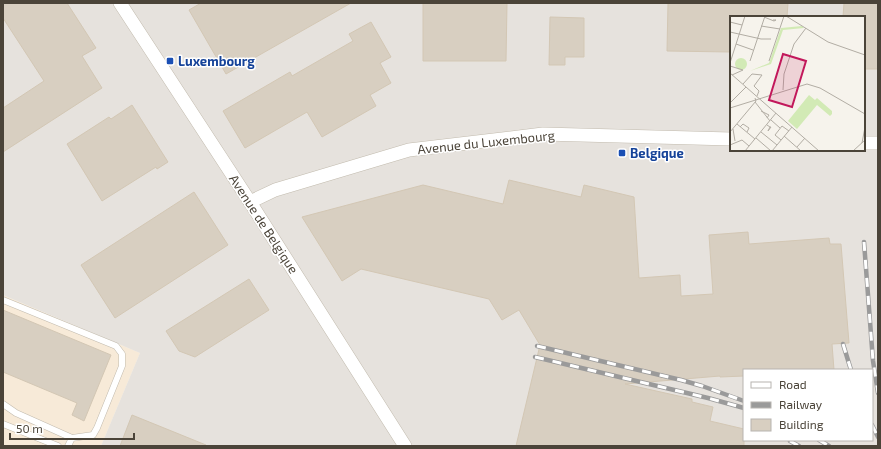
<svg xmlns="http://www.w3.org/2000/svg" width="881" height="449" font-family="'Exo 2',sans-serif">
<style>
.commercial{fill:#f7ead8}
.industrial{fill:#e6e2dd;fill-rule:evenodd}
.building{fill:#d8cfc1;stroke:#d3c7b4}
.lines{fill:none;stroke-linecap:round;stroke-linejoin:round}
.service-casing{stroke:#c2bbae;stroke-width:7}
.minor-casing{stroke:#c2bbae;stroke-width:14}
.service{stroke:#fff;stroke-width:6}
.minor{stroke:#fff;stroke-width:13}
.rail-casing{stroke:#9a9a9a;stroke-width:4.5}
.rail{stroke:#fff;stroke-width:3;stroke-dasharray:9;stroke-linecap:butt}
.transit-dot{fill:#1a4fb4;stroke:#fff;stroke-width:1.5}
.labels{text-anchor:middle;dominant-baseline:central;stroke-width:3;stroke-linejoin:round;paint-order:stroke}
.transit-label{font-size:13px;font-weight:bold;fill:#164399;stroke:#fff;text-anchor:start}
.street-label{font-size:13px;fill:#4b4439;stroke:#fff}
.inset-road{fill:none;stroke:#b2ada4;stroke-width:1}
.view{fill:#c2185b;fill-opacity:0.15;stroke:#c2185b;stroke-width:2}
.inset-edge{fill:none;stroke:#4b4439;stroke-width:2}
</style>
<rect width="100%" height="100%" fill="#f6f3ec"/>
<polygon class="commercial" points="3,295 140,353 101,446 3,446"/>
<path class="industrial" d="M3 3H878V446H101L140 353 3 295ZM731 17H864V150H731ZM744 370H872V440H744Z"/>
<g class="building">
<polygon points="3,3 67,3 96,48 82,56 102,88 3,152 3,108 44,81 3,18"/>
<polygon points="201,3 351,3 226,74 189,10"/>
<polygon points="423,3 507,3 506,61 423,61"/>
<polygon points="668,3 788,3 787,17 731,17 731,52 667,51"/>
<polygon points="844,3 878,3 878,69 864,69 864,17 843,17"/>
<polygon points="550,17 584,18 584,57 565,57 565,65 549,65"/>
<polygon points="371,22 391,57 380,63 391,83 370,95 376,106 322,137 307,112 245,148 223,111 290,72 292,76 353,41 349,34"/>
<polygon points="132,105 168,162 157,169 156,167 102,201 67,144 109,117 111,119"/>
<polygon points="509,180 581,197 584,185 634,197 639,278 680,275 681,296 713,294 709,235 748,232 749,244 829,238 830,244 841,244 849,343 832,344 834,370 744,370 744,376 720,377 720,376 625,384 692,399 692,402 713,407 710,421 744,429 744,446 516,446 540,345 519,310 502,320 489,299 361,269 342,281 302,217 423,185 503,204"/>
<polygon points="194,192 228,245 115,318 81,265"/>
<polygon points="249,279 269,310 195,357 179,351 166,331"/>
<polygon points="3,310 111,355 84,421 72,415 77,403 3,372"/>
<polygon points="132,415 206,445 206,446 120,446"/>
</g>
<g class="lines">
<g class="service-casing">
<g id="service">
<polyline points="3,300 116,346 122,354 122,366 97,428 93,435 72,438 68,446"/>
<polyline points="3,404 16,413 72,438"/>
<polyline points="3,424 58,446"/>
</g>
</g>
<g class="minor-casing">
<g id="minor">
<polyline points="120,3 250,202 405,446"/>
<polyline points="864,143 878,143"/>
<polyline points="250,202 275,190 409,150 543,134 731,139"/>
</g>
</g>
<use href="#service" class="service"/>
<use href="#minor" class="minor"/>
<g class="rail-casing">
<g id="rail">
<polyline points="864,242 873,361 878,393"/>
<polyline points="843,344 851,370"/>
<polyline points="537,346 681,380 702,386 744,401"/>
<polyline points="535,357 708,398 744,408"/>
<polyline points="872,425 878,437"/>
<polyline points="819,440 829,446"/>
<polyline points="790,441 799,446"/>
</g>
</g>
<use href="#rail" class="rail"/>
</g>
<g class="transit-dot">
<rect x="166" y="57" width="8" height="8" rx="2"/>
<rect x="618" y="149" width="8" height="8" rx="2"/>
</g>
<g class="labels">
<g class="transit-label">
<text x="178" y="61">Luxembourg</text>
<text x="630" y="153">Belgique</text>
</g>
<g class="street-label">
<text transform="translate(486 142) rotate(-6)">Avenue du Luxembourg</text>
<text transform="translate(264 224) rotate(57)">Avenue de Belgique</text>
</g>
</g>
<g transform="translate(730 16)">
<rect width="135" height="135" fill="#f6f3ec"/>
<path d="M72 10 74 12 53 14 41 48 20 55 39 47 51 12ZM5 48a6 6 0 1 1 12 0a6 6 0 1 1-12 0ZM79 79 85 84 87 82 102 95V98L100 100 87 89 67 113 58 105Z" fill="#d2eab5"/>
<path class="inset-road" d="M56 0 98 26 135 39M34 1 44 5 46 4H43M0 6 12 9M31 10 50 13M0 16 31 23H41M6 28 23 34M20 45 35 0M39 45 54 0M0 47 15 0M0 50 13 54 2 59M0 57 89 135M13 68 22 58 32 59 24 70 29 75 27 80M53 74 54 58 64 28 76 12M25 86 40 105M0 87 16 71M0 92 77 68 90 72 135 98M31 95 39 99 37 102M41 104 50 112M7 108 25 123M37 109 40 111 38 115 41 111H40M10 111 13 108 19 112 17 116M3 113 5 125M0 116 26 85 25 82M31 116 47 129M54 120 71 135M26 122 41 135M51 124 45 119 52 110 59 115M132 127 135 111M0 129 12 124 19 130M67 131 75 122M15 135 46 97M42 135 62 111M123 135 135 124"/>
<path class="view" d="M53 38 76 45 62 91 39 84Z"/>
<rect width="135" height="135" class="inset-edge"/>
</g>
<rect width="881" height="449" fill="none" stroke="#4b4439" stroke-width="8"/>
<rect x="743" y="369" width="130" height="72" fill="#ffffff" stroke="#b7b4b0"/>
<rect x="751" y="382" width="20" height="6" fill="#ffffff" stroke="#b7b4b0"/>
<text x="779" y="389" font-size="12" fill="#4b4439">Road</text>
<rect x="751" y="402" width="20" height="6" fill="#9a9a9a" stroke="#b7b4b0"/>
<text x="779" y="409" font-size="12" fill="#4b4439">Railway</text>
<rect x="751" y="419" width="20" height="12" fill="#d8cfc1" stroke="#b7b4b0"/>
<text x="779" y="429" font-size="12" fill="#4b4439">Building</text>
<path d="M10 433v6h124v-6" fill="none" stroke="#4b4439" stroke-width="2"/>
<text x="16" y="433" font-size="12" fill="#4b4439" stroke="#ffffff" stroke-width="3" paint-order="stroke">50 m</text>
</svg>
